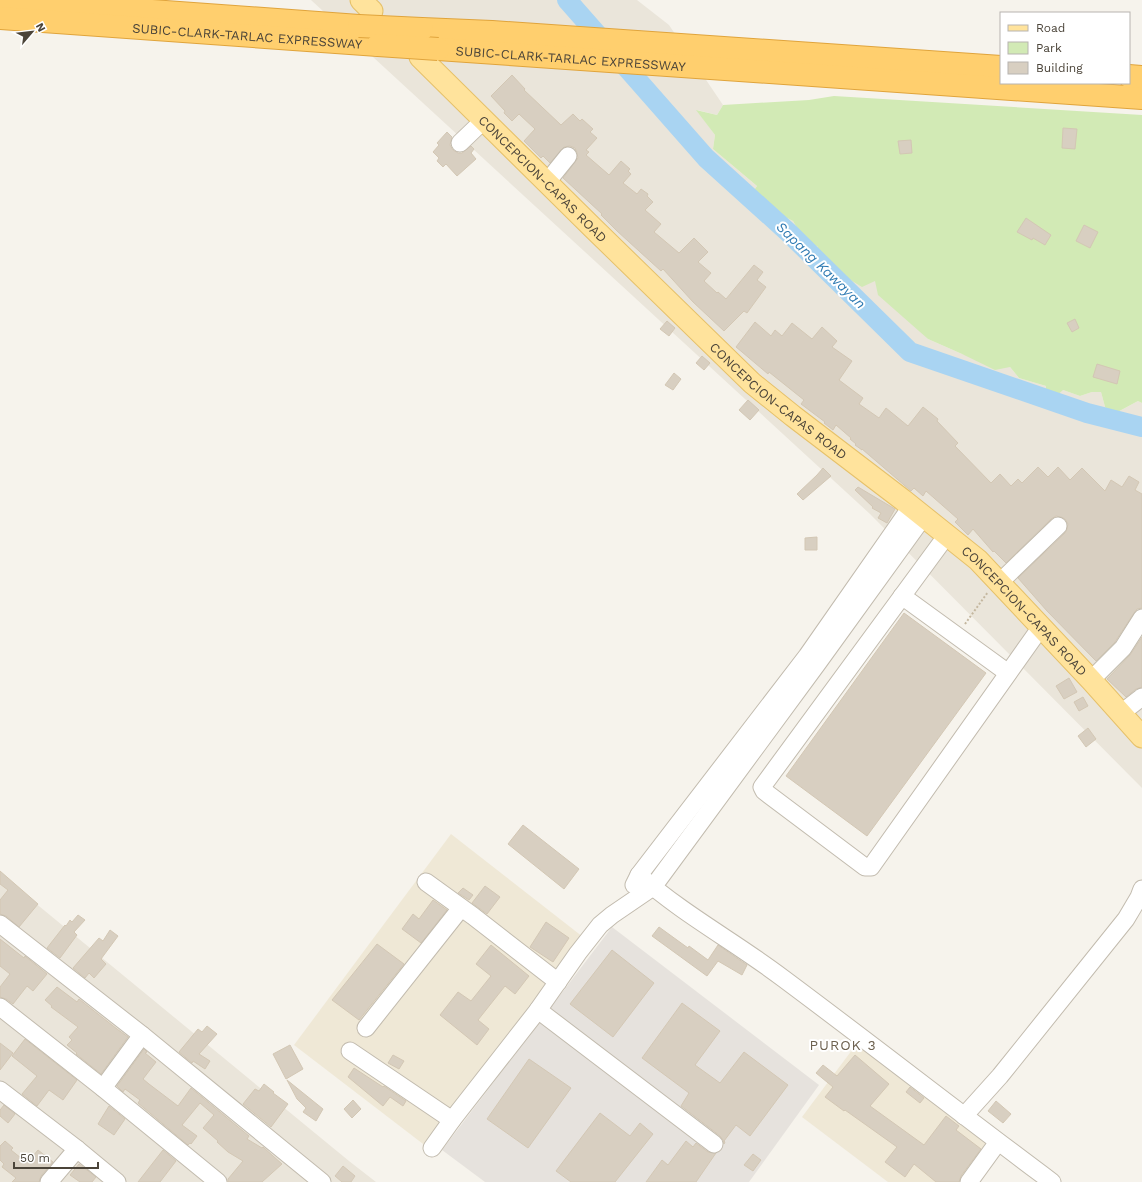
<svg xmlns="http://www.w3.org/2000/svg" width="1142" height="1182" font-family="'Work Sans',sans-serif">
<style>
.residential{fill:#eae5da}
.industrial{fill:#e6e2dd}
.education{fill:#efe8d6}
.green{fill:#d2eab5}
.lines{fill:none;stroke-linecap:round;stroke-linejoin:round}
.river{stroke:#a9d4f2;stroke-width:20}
.building{fill:#d8cfc1;stroke:#d3c7b4}
.minor-casing{stroke:#c2bbae;stroke-width:19}
.major-casing{stroke:#e6c16a;stroke-width:23}
.highway-casing{stroke:#e0a43c;stroke-width:24}
.path{stroke:#c4b79f;stroke-width:2;stroke-dasharray:2 2;stroke-linecap:butt}
.minor{stroke:#fff;stroke-width:17}
.major{stroke:#ffe39c;stroke-width:21}
.highway{stroke:#ffcf6e;stroke-width:22}
.highway-bridge-casing{stroke:#e0a43c;stroke-width:24;stroke-linecap:butt}
.highway-bridge{stroke:#ffcf6e;stroke-width:22}
.labels{text-anchor:middle;dominant-baseline:central;stroke-width:4;stroke-linejoin:round;paint-order:stroke}
.street-label{font-size:13px;fill:#4b4439;stroke:#fff}
.water-label{font-size:14px;font-style:italic;fill:#2e7ab2;stroke:#fff}
.neighbourhood-label{font-size:14px;letter-spacing:1px;fill:#6e6250;stroke:#fff}
</style>
<rect width="100%" height="100%" fill="#f6f3ec"/>
<g class="residential">
<polygon points="311,0 637,0 669,25 723,105 717,115 697,110 715,135 713,149 757,186 752,193 785,217 793,221 806,244 817,245 821,254 819,258 824,262 829,260 839,273 875,280 928,339 962,354 1010,367 1019,378 1046,386 1046,394 1063,390 1080,396 1092,392 1101,392 1107,414 1112,415 1138,401 1142,403 1142,788 870,514"/>
<polygon points="0,874 349,1161 376,1182 0,1182"/>
</g>
<polygon class="industrial" points="612,927 819,1085 749,1182 485,1182 442,1150"/>
<g class="education">
<polygon points="451,834 583,937 427,1147 294,1045"/>
<polygon points="858,1042 993,1144 965,1182 888,1182 802,1117"/>
</g>
<polygon class="green" points="834,96 1142,115 1142,403 1138,401 1112,415 1107,414 1101,392 1092,392 1080,396 1063,390 1055,397 1046,394 1046,386 1019,378 1010,367 995,370 962,354 928,339 878,295 875,281 862,287 839,273 829,261 824,262 819,257 821,253 817,246 806,244 793,221 785,217 752,193 757,186 713,149 715,135 696,110 717,115 723,105 809,100"/>
<g class="lines">
<polyline class="river" points="567,0 706,158 789,233 910,352 1087,413 1142,427"/>
</g>
<g class="building">
<polygon points="512,75 525,89 524,90 561,125 573,114 580,121 582,119 593,129 590,132 597,138 586,150 589,152 586,155 608,174 609,175 621,161 630,169 628,171 631,174 623,183 637,194 641,189 648,194 647,196 653,202 645,210 661,224 654,232 679,253 694,238 708,252 698,262 711,273 704,281 717,293 718,292 726,299 754,265 763,272 757,280 766,287 747,313 744,311 724,331 693,302 663,269 661,271 617,231 601,215 602,214 563,178 578,158 577,153 575,148 570,146 564,147 550,163 543,156 541,158 524,141 535,129 519,114 512,121 504,113 505,111 491,96"/>
<polygon points="1063,128 1077,129 1075,149 1062,148"/>
<polygon points="447,132 452,137 450,145 453,150 458,153 462,153 471,146 474,149 471,153 476,159 457,176 446,164 443,167 437,161 439,158 433,152 439,145 437,143"/>
<polygon points="911,140 912,153 900,154 898,141"/>
<polygon points="1026,218 1051,235 1045,245 1033,238 1032,240 1017,232"/>
<polygon points="1084,225 1098,232 1090,248 1076,241"/>
<polygon points="1075,319 1079,328 1072,332 1067,323"/>
<polygon points="667,321 675,328 669,336 660,329"/>
<polygon points="755,322 771,336 775,330 782,336 792,323 812,339 822,327 837,341 832,347 852,361 839,380 863,398 859,404 879,418 886,408 908,426 923,407 938,419 937,421 958,443 955,446 991,483 1000,474 1011,486 1018,479 1022,483 1038,467 1048,477 1058,467 1070,480 1082,468 1105,491 1111,480 1122,487 1129,476 1139,482 1135,490 1142,494 1142,608 1137,609 1134,613 1115,642 1096,661 1047,611 1018,578 1065,533 1067,529 1068,524 1065,519 1061,517 1056,516 1051,519 1006,563 994,551 993,552 973,529 968,535 955,522 958,519 926,491 923,496 914,488 911,491 862,449 862,450 855,445 856,444 850,439 851,438 836,425 833,430 824,423 825,422 801,404 804,400 769,372 768,374 742,352 736,347"/>
<polygon points="702,356 710,363 704,370 696,363"/>
<polygon points="1097,364 1120,371 1117,384 1093,377"/>
<polygon points="674,373 681,379 673,390 665,385"/>
<polygon points="748,400 759,410 750,420 739,410"/>
<polygon points="823,468 831,476 803,500 797,494 817,475"/>
<polygon points="858,487 895,509 887,523 878,518 881,513 872,508 873,507 855,490"/>
<polygon points="817,537 817,550 805,550 805,538"/>
<polygon points="904,613 986,673 867,836 786,776"/>
<polygon points="1142,637 1142,687 1136,689 1126,697 1107,679 1130,655"/>
<polygon points="1069,678 1077,692 1064,699 1056,686"/>
<polygon points="1083,697 1088,706 1079,711 1074,702"/>
<polygon points="1088,728 1096,739 1086,747 1078,736"/>
<polygon points="523,825 579,869 564,889 508,844"/>
<polygon points="0,871 38,904 19,927 6,916 0,914 0,900 8,890 0,884"/>
<polygon points="485,886 500,897 487,914 472,903"/>
<polygon points="463,888 473,895 469,900 458,893"/>
<polygon points="433,900 447,910 421,943 402,929 413,914 419,919"/>
<polygon points="78,915 85,920 74,932 77,935 60,958 47,948 65,925 66,926 70,920 72,922"/>
<polygon points="546,922 569,938 553,962 530,947"/>
<polygon points="659,927 688,948 689,946 708,960 718,945 747,965 742,975 718,961 707,976 652,936"/>
<polygon points="110,930 118,936 101,959 106,964 94,978 89,973 85,978 73,968 99,938 103,941"/>
<polygon points="0,939 24,958 25,956 47,974 33,991 27,986 13,1004 6,999 0,997 0,987 10,974 0,966"/>
<polygon points="377,944 404,964 359,1020 332,1000"/>
<polygon points="491,945 529,976 515,994 505,986 478,1020 489,1029 477,1045 440,1015 458,992 471,1001 491,976 476,964"/>
<polygon points="612,950 654,983 613,1037 570,1004"/>
<polygon points="57,987 77,1002 79,999 117,1029 128,1037 101,1074 76,1054 77,1053 67,1045 72,1040 69,1037 78,1027 51,1007 52,1006 45,1000"/>
<polygon points="682,1003 720,1031 695,1065 720,1083 744,1052 788,1085 750,1136 736,1125 724,1141 725,1142 724,1144 723,1140 720,1136 681,1106 689,1093 642,1058"/>
<polygon points="207,1026 217,1034 199,1054 210,1061 205,1069 193,1061 192,1063 179,1052 198,1029 202,1032"/>
<polygon points="25,1039 77,1080 63,1100 49,1090 37,1106 22,1094 37,1076 12,1056"/>
<polygon points="0,1043 13,1053 0,1070"/>
<polygon points="290,1045 303,1069 286,1079 273,1054"/>
<polygon points="144,1049 147,1052 145,1053 156,1062 143,1079 149,1084 178,1106 191,1088 249,1136 247,1139 262,1148 263,1147 282,1164 262,1182 228,1182 228,1179 243,1161 228,1152 217,1142 218,1141 203,1128 214,1115 200,1103 182,1125 197,1136 191,1144 190,1143 188,1145 138,1103 140,1100 125,1089 123,1092 117,1086"/>
<polygon points="393,1055 404,1061 399,1069 388,1063"/>
<polygon points="855,1055 889,1084 870,1106 924,1145 946,1116 959,1126 956,1130 981,1149 961,1176 959,1182 936,1182 914,1164 905,1177 885,1162 897,1147 845,1110 844,1111 825,1097 833,1087 816,1073 823,1065 837,1076"/>
<polygon points="529,1059 571,1088 528,1148 487,1119"/>
<polygon points="354,1068 383,1087 384,1086 406,1101 403,1106 390,1097 383,1106 348,1077"/>
<polygon points="287,1080 323,1109 316,1121 303,1112 306,1108 297,1099"/>
<polygon points="264,1084 274,1092 273,1093 288,1104 271,1127 243,1104 255,1089 259,1091"/>
<polygon points="910,1087 924,1098 920,1103 906,1092"/>
<polygon points="353,1100 361,1109 352,1118 344,1109"/>
<polygon points="996,1101 1011,1114 1003,1123 988,1111"/>
<polygon points="4,1105 15,1114 8,1123 0,1116 0,1110"/>
<polygon points="109,1106 125,1119 114,1135 98,1124"/>
<polygon points="600,1113 630,1136 640,1123 653,1134 615,1182 571,1182 556,1171"/>
<polygon points="5,1141 13,1148 11,1150 26,1162 27,1161 28,1162 38,1150 53,1162 41,1176 39,1182 12,1182 16,1178 2,1167 4,1164 0,1160 0,1146"/>
<polygon points="686,1141 693,1147 696,1143 708,1152 716,1153 696,1182 646,1182 662,1160 668,1165"/>
<polygon points="163,1150 176,1161 160,1182 138,1182"/>
<polygon points="753,1154 761,1160 753,1171 744,1165"/>
<polygon points="79,1164 96,1177 92,1182 80,1182 70,1175"/>
<polygon points="343,1166 355,1176 351,1182 342,1182 335,1176"/>
</g>
<g class="lines">
<g class="minor-casing">
<g id="minor">
<polyline points="460,143 484,120"/>
<polyline points="547,182 568,156"/>
<polyline points="947,535 762,787 764,791 865,867 871,867 1041,627"/>
<polyline points="1000,582 1058,526"/>
<polyline points="902,596 1008,673"/>
<polyline points="1091,680 1123,648 1142,618"/>
<polyline points="1120,714 1142,697"/>
<path d="M639 875C684 915 737 943 784 979 874 1046 962 1115 1052 1182"/>
<polyline points="426,882 473,916 558,982"/>
<polyline points="634,885 639,875 807,656 911,507"/>
<polyline points="0,924 142,1035 322,1182"/>
<polyline points="0,1007 103,1088 218,1182"/>
<polyline points="538,1010 714,1144"/>
<polyline points="366,1028 461,908"/>
<polyline points="350,1051 452,1120"/>
<polyline points="103,1088 142,1035"/>
<polyline points="0,1090 77,1149 117,1182"/>
<polyline points="964,1116 1000,1076 1126,919 1139,897 1142,889"/>
<polyline points="432,1148 452,1120 538,1010 578,953 600,925 612,915 653,887 817,664 924,516"/>
<polyline points="49,1182 77,1149"/>
<polyline points="969,1182 998,1142"/>
</g>
</g>
<g class="major-casing">
<g id="major">
<polyline points="361,0 372,11"/>
<path id="s1" d="M420 57 593 228 752 383 793 416 903 500 978 560 1091 680 1142 737"/>
</g>
</g>
<g class="highway-casing">
<g id="highway">
<polyline points="0,0 359,26"/>
<path id="s2" d="M0 18 378 45"/>
<polyline points="422,29 492,32 1001,67"/>
<path id="s3" d="M438 49 1142 98"/>
<polyline points="1129,76 1142,77"/>
</g>
</g>
<polyline class="path" points="965,624 988,592"/>
<use href="#minor" class="minor"/>
<use href="#major" class="major"/>
<use href="#highway" class="highway"/>
<g class="highway-bridge-casing">
<g id="highway-bridge">
<polyline points="359,26 422,29"/>
<polyline points="378,45 438,49"/>
</g>
</g>
<use href="#highway-bridge" class="highway-bridge"/>
</g>
<g class="labels">
<g class="street-label">
<text stroke="none"><textPath href="#s2" startOffset="248">SUBIC-CLARK-TARLAC EXPRESSWAY</textPath></text>
<text stroke="none"><textPath href="#s3" startOffset="133">SUBIC-CLARK-TARLAC EXPRESSWAY</textPath></text>
<text stroke="none"><textPath href="#s1" startOffset="173">CONCEPCION-CAPAS ROAD</textPath></text>
<text stroke="none"><textPath href="#s1" startOffset="497">CONCEPCION-CAPAS ROAD</textPath></text>
<text stroke="none"><textPath href="#s1" startOffset="821">CONCEPCION-CAPAS ROAD</textPath></text>
</g>
<g class="water-label">
<text transform="translate(821 265) rotate(44)">Sapang Kawayan</text>
</g>
<g class="neighbourhood-label">
<text x="843" y="1045">PUROK 3</text>
</g>
</g>
<rect x="1000" y="12" width="130" height="72" fill="#ffffff" stroke="#b7b4b0"/>
<rect x="1008" y="25" width="20" height="6" fill="#ffe39c" stroke="#b7b4b0"/>
<text x="1036" y="32" font-size="12" fill="#4b4439">Road</text>
<rect x="1008" y="42" width="20" height="12" fill="#d2eab5" stroke="#b7b4b0"/>
<text x="1036" y="52" font-size="12" fill="#4b4439">Park</text>
<rect x="1008" y="62" width="20" height="12" fill="#d8cfc1" stroke="#b7b4b0"/>
<text x="1036" y="72" font-size="12" fill="#4b4439">Building</text>
<g transform="translate(32 32) rotate(62)" stroke="#ffffff" stroke-width="3" paint-order="stroke">
<path d="M0-3L7 15L0 10L-7 15Z" fill="#4b4439"/>
<text y="-6" font-size="11" font-weight="bold" text-anchor="middle" fill="#4b4439">N</text>
</g>
<path d="M14 1162v6h84v-6" fill="none" stroke="#4b4439" stroke-width="2"/>
<text x="20" y="1162" font-size="12" fill="#4b4439" stroke="#ffffff" stroke-width="3" paint-order="stroke">50 m</text>
</svg>
